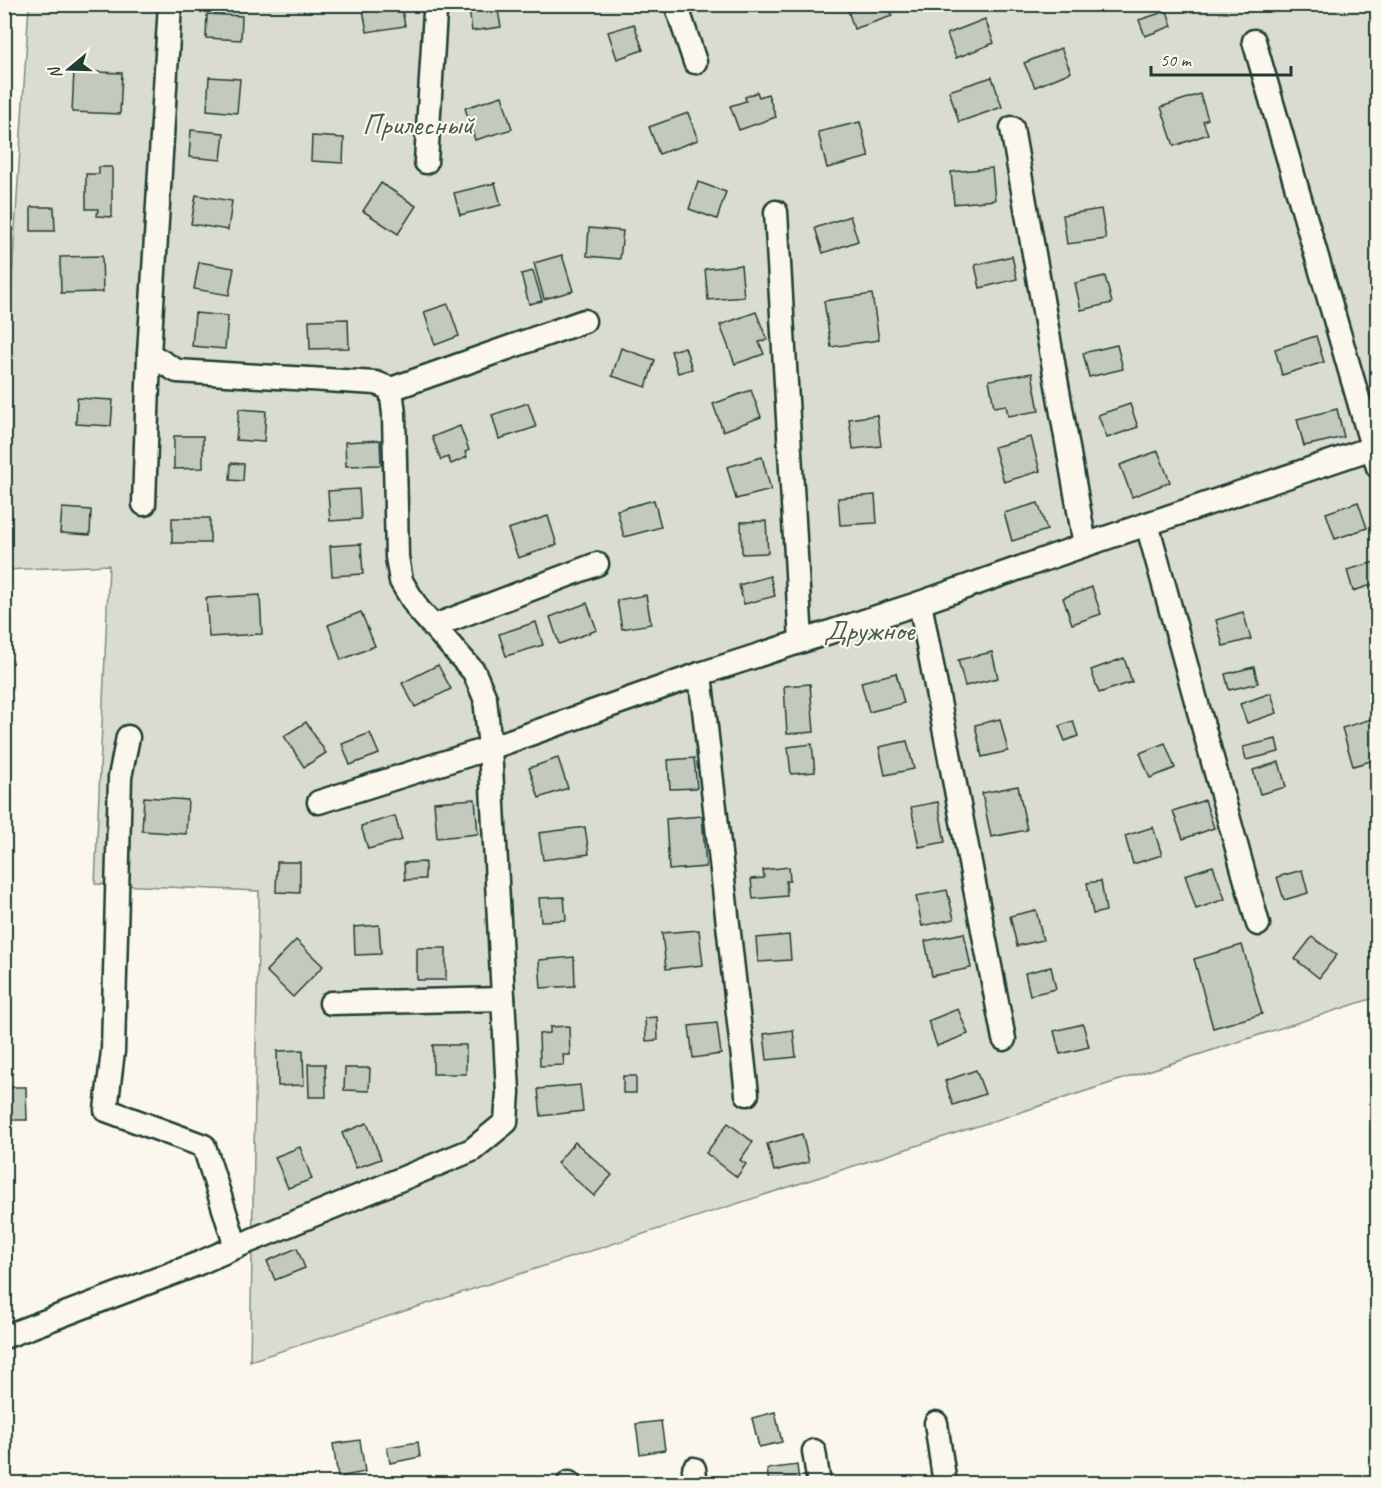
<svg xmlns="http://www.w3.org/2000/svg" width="1382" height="1488" font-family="Caveat,sans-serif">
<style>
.green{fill:#dbdcd1;stroke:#7d8c82;stroke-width:1.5}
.building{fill:#c4c9be;stroke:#1f3d34;stroke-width:1.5}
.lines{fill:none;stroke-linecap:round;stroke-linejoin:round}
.minor-casing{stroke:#1f3d34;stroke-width:27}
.minor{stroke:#fbf7ec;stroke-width:22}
.labels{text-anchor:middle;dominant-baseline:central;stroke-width:4.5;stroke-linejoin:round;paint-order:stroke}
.park-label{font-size:30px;fill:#455d53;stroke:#fbf7ec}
</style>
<rect width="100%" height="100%" fill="#fbf7ec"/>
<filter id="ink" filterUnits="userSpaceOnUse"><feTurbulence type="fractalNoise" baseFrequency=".0167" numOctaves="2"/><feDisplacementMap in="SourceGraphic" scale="12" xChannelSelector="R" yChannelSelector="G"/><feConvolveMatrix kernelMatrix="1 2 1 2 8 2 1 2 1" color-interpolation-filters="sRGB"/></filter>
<g filter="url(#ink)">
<polygon class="green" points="29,5 1377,5 1377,997 250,1361 259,891 95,884 109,565 5,570 5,390"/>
<g class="building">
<polygon points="362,4 401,4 405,26 367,32"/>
<polygon points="854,4 889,4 892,16 854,29 847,7"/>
<polygon points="497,5 501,27 472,31 469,9"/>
<polygon points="1167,11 1172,26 1145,36 1139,20"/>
<polygon points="207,14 242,16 241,40 206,38"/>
<polygon points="985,19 994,43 956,58 947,34"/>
<polygon points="634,24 643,50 617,59 608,32"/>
<polygon points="1061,48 1071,72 1035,87 1024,63"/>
<polygon points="74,71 122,73 120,114 72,112"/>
<polygon points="209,77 240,79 237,113 207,110"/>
<polygon points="992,77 1002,107 959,122 949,91"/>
<polygon points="757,92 759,97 768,94 776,117 739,130 730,106 746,101 745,97"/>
<polygon points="1200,94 1208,119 1203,121 1208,134 1174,146 1161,107"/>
<polygon points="502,96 512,129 475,140 465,108"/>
<polygon points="688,113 698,140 659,154 649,127"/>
<polygon points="860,122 869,157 827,168 818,132"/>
<polygon points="191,130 224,133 221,160 189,157"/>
<polygon points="312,136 344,138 343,163 311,161"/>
<polygon points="99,167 112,167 112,217 97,216 98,209 86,209 86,174 99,174"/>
<polygon points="992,168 995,200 954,204 951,172"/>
<polygon points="698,182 726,192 717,219 689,209"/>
<polygon points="381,183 416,206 398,234 363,211"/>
<polygon points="495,183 501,205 460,215 454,193"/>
<polygon points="196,195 232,201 228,230 191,224"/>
<polygon points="31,207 54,207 55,231 31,231"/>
<polygon points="1101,209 1106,239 1067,244 1063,215"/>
<polygon points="850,216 858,241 823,253 815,228"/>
<polygon points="589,228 623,231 620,259 587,256"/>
<polygon points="562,255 573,291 544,299 534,263"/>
<polygon points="102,256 103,292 61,293 60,257"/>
<polygon points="1012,256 1017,279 980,288 975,265"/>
<polygon points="199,262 234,268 229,295 194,289"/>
<polygon points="741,265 744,297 708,300 705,269"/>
<polygon points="533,271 542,301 529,304 521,274"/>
<polygon points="1105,276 1112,303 1081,310 1075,283"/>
<polygon points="872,294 879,340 831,347 824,301"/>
<polygon points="448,304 459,336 435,345 424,312"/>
<polygon points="756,312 767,340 759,342 764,354 735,364 720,325"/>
<polygon points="195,313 228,316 225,349 192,346"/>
<polygon points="348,319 349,348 310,349 309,320"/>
<polygon points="1316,336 1324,362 1282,375 1275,349"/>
<polygon points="1117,345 1123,369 1089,377 1083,353"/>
<polygon points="685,347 692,369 678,373 671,351"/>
<polygon points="621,348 655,360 646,387 612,376"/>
<polygon points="1032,373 1039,411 1008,416 1006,405 994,407 989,380"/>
<polygon points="751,390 761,417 723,431 713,404"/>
<polygon points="77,398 113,400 111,426 76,424"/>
<polygon points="528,403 536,427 499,439 492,415"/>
<polygon points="1130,404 1138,427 1107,438 1098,415"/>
<polygon points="239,409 266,411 264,442 236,440"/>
<polygon points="1337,409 1344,437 1304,446 1297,419"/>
<polygon points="877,415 881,446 853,449 849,419"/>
<polygon points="460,426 469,450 465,452 467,457 451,464 448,457 441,460 432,437"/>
<polygon points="174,436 203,436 203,468 174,469"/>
<polygon points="1031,437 1040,471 1004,482 994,447"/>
<polygon points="380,440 381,465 346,466 345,442"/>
<polygon points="1158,451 1170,482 1132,497 1120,465"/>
<polygon points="762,457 771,490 736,499 727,467"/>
<polygon points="231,463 244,464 243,481 230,480"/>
<polygon points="359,489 361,519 330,521 328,491"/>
<polygon points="875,495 877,523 840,525 838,498"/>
<polygon points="654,500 661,527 624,537 617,510"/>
<polygon points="1358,502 1367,528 1335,539 1326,513"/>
<polygon points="1038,503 1047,530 1012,541 1004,513"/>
<polygon points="62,508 91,510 90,535 60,533"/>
<polygon points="548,516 557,545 518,558 508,529"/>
<rect x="172" y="518" width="38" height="25"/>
<polygon points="766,521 768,553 742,554 741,522"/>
<polygon points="361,544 363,574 332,576 330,546"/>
<polygon points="1378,561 1378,583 1353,591 1347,570"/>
<polygon points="770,576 775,596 744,604 739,585"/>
<polygon points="1092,587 1101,614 1072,624 1063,598"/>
<polygon points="260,595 262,634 209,637 206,598"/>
<polygon points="646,595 651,624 622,629 617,600"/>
<polygon points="587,603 597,630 559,644 550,617"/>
<polygon points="361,612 375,646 341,660 328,625"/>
<polygon points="1243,612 1251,639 1223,646 1216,620"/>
<polygon points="536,622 543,645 506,656 499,634"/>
<polygon points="992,652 998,678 965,686 958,660"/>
<polygon points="1124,658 1132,682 1099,693 1091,670"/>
<polygon points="438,665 451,689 415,707 402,683"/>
<polygon points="1254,667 1258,683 1229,690 1225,674"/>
<polygon points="896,673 904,703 869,712 861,682"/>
<polygon points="810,684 814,732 787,734 784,686"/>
<polygon points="1271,693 1277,713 1247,723 1240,704"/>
<polygon points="1378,717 1378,759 1353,766 1342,728"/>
<polygon points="1000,719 1008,751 982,757 975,725"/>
<polygon points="1073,721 1078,736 1065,741 1059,726"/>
<polygon points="306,722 326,753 304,767 284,736"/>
<polygon points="370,733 379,754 350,765 342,744"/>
<polygon points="1276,739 1279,752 1246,760 1243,747"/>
<polygon points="907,741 914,769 885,775 879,747"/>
<polygon points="1165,743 1175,768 1150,778 1140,753"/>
<polygon points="812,744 815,772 791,774 788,747"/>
<polygon points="558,758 568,788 539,798 529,768"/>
<polygon points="694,758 697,788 670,789 668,760"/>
<polygon points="1279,762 1286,787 1260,794 1253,770"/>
<polygon points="1018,786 1027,830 991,837 982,793"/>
<polygon points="144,797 188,800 186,834 142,831"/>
<polygon points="475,799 478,834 437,838 434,802"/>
<polygon points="1205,800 1214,828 1183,839 1173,811"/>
<polygon points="938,802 945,842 919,847 911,807"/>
<polygon points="395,816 402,840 368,849 361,826"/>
<polygon points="702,816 706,867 669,870 666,819"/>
<polygon points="585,827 589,854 543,860 539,833"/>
<polygon points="1153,827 1162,855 1133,864 1125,836"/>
<polygon points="277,862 300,862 300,893 276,892"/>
<polygon points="425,862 425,879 405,880 404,863"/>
<polygon points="1213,866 1225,899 1196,909 1185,875"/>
<polygon points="789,867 790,881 786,881 787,896 753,899 751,879 764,878 763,870"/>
<polygon points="1302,870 1308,893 1284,900 1277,877"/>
<polygon points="1101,881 1106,911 1093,914 1087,883"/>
<polygon points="947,890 954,919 922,926 916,896"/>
<polygon points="564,897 566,920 541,921 539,898"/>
<polygon points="1036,910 1043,940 1017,946 1010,916"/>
<polygon points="379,925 381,954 355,955 354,927"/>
<polygon points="699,930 703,965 666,969 662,933"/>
<polygon points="964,933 971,968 932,976 925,941"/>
<polygon points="789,935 791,960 758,962 756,938"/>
<polygon points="1312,937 1337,955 1319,978 1295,959"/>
<polygon points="296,940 323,966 293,997 266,971"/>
<polygon points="1242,945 1262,1014 1213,1028 1194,959"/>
<rect x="417" y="948" width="29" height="32"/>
<polygon points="574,957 575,986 541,988 539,960"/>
<polygon points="1051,967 1056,989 1030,995 1025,973"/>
<polygon points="958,1009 968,1034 937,1046 928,1021"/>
<polygon points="657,1017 658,1040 646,1041 645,1018"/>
<polygon points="717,1023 721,1054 693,1058 689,1026"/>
<polygon points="1083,1024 1089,1047 1060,1054 1054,1031"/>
<polygon points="569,1026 570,1055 563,1055 564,1065 540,1066 539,1034 550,1033 550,1027"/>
<polygon points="793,1030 796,1057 767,1060 764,1034"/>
<rect x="433" y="1045" width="33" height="29"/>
<polygon points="303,1050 304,1085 278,1086 277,1051"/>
<polygon points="308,1064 325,1064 326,1097 309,1097"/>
<polygon points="345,1068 370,1068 369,1091 344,1090"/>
<polygon points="976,1070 985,1094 953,1105 945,1081"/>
<rect x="623" y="1076" width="13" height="17"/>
<polygon points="580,1085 583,1111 541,1116 538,1089"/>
<polygon points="4,1087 26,1087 27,1120 4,1120"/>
<polygon points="367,1123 381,1159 356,1168 342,1133"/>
<polygon points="728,1123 753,1142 740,1160 746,1164 737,1177 706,1153"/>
<polygon points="802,1134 809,1162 774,1171 767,1144"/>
<polygon points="575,1142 612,1175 594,1196 557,1163"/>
<polygon points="300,1147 312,1179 288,1188 275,1157"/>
<polygon points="297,1248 305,1268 275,1280 267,1261"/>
<polygon points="775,1412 782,1442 759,1447 752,1418"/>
<polygon points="661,1421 665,1450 640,1454 636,1424"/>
<polygon points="360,1440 365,1472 338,1477 333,1444"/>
<polygon points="418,1442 420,1457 390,1463 387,1447"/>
<polygon points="797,1465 799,1482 769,1484 767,1469"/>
</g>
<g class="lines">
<g class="minor-casing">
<g id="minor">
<polyline points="676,4 695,62"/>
<polyline points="1254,41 1378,467"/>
<polyline points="1012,128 1085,545"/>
<polyline points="426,162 435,12 434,4"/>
<polyline points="776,212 801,641"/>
<polyline points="391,389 584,321"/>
<polyline points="144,504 149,354"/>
<polyline points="1147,524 1258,924"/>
<polyline points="920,603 1004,1039"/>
<polyline points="434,626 597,564"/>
<polyline points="700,674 747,1094"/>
<polyline points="128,737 120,777 113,1051 106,1110 204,1146 236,1247"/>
<polyline points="319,802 490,748 700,674 920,603 1085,545 1378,446"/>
<polyline points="331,1003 503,999"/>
<polyline points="4,1337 197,1264 252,1240 472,1150 506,1122 508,1092 490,748 485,698 474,672 418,609 401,581 397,557 394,414 391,389 376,383 177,371 149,354 170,4"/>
<polyline points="936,1423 945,1484"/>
<polyline points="814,1451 819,1484"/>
<polyline points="694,1469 696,1484"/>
<polyline points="569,1483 569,1484"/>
</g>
</g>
<use href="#minor" class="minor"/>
</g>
</g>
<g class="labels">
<g class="park-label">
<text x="418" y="124">Прилесный</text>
<text x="869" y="630">Дружное</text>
</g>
</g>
<rect width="1382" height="1488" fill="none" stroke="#fbf7ec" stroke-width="24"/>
<rect x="12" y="12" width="1358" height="1464" fill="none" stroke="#1f3d34" stroke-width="2" filter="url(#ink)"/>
<g transform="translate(69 69) rotate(251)" stroke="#fbf7ec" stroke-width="4.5" paint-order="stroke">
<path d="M0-4.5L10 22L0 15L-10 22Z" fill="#1f3d34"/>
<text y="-9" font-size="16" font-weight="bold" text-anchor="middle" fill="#1f3d34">N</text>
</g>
<path d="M1151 66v9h140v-9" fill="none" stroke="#1f3d34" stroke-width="3"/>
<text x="1160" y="66" font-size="18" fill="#1f3d34" stroke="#fbf7ec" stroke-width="4.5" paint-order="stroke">50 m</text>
</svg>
